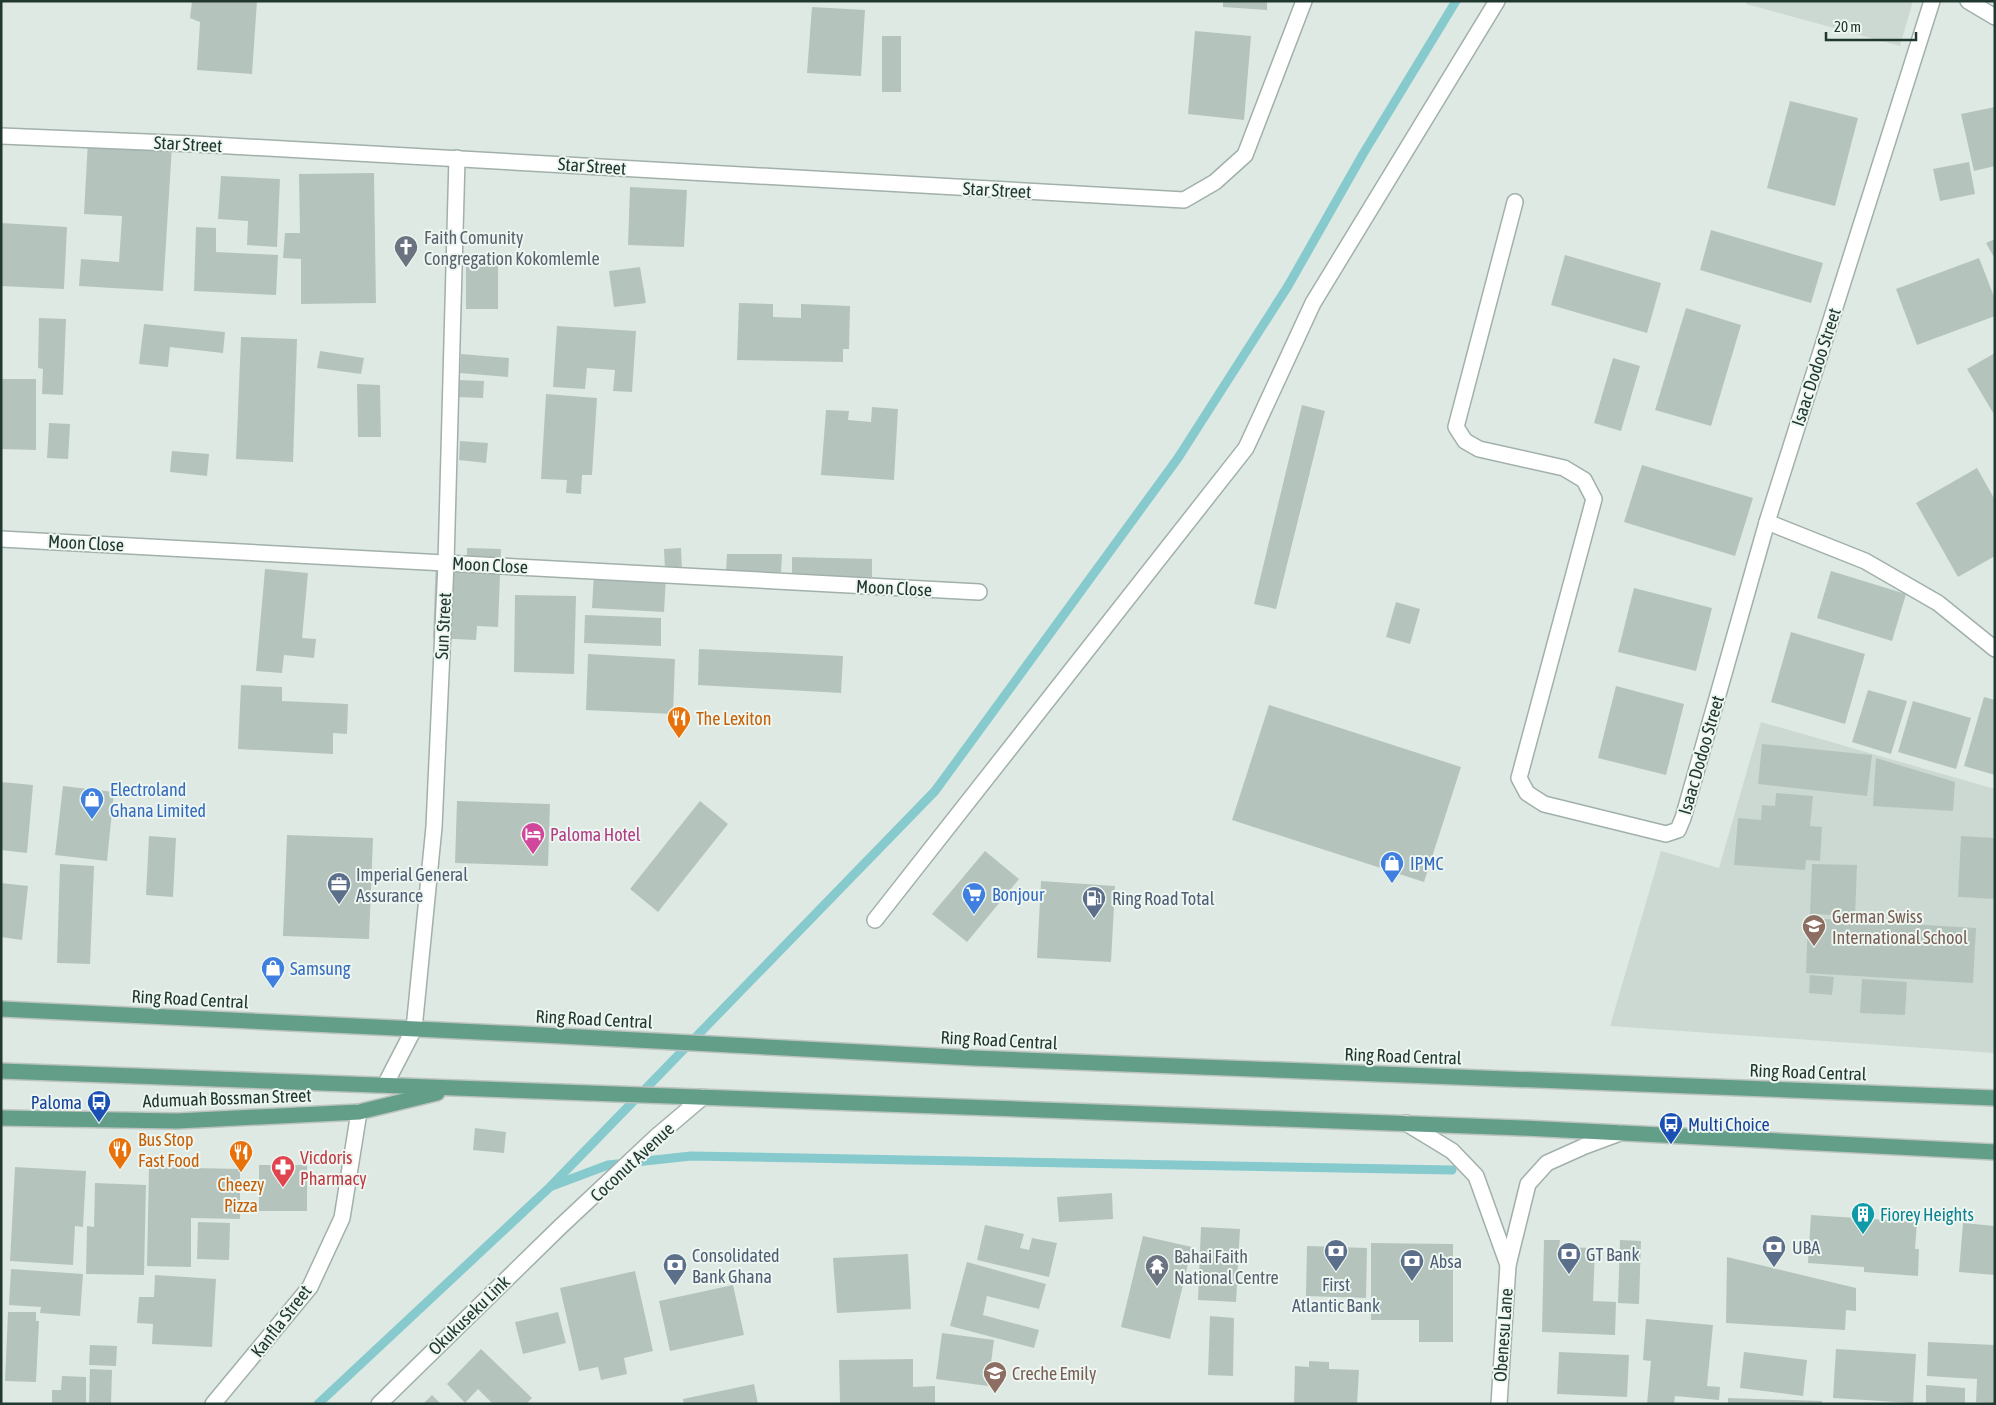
<svg xmlns="http://www.w3.org/2000/svg" width="1996" height="1405" font-family="'Asap Condensed',sans-serif">
<style>
.built{fill:#ccd9d2}
.lines{fill:none;stroke-linecap:round;stroke-linejoin:round}
.stream{stroke:#87cace;stroke-width:9}
.building{fill:#b4c4bc}
.street-casing{stroke:#a1b0aa;stroke-width:18}
.primary-casing{stroke:#bcc3c1;stroke-width:18}
.street{stroke:#fff;stroke-width:15}
.primary{stroke:#639e89;stroke-width:15}
.labels{text-anchor:middle;dominant-baseline:central;stroke-width:4;stroke-linejoin:round;paint-order:stroke}
.street-label{font-size:18px;fill:#203830;stroke:#eef6f1}
.worship-label{font-size:18px;fill:#5b616d;stroke:#eef6f1;text-anchor:start}
.food-label{font-size:18px;fill:#c56008;stroke:#eef6f1;text-anchor:start}
.shop-label{font-size:18px;fill:#366cbe;stroke:#eef6f1;text-anchor:start}
.hotel-label{font-size:18px;fill:#b23c85;stroke:#eef6f1;text-anchor:start}
.service-label{font-size:18px;fill:#4e5e75;stroke:#eef6f1;text-anchor:start}
.education-label{font-size:18px;fill:#785e54;stroke:#eef6f1;text-anchor:start}
.transit-label{font-size:18px;fill:#164399;stroke:#eef6f1;text-anchor:end}
.health-label{font-size:18px;fill:#be3a42;stroke:#eef6f1;text-anchor:start}
.culture-label{font-size:18px;fill:#0d838f;stroke:#eef6f1;text-anchor:start}
</style>
<rect width="100%" height="100%" fill="#dee9e3"/>
<g class="built">
<polygon points="1747,1 1913,1 1900,46 1746,4"/>
<polygon points="1761,722 1995,789 1995,1053 1610,1026 1661,851 1719,868"/>
</g>
<g class="lines">
<g class="stream">
<polyline points="552,1186 608,1165 691,1156 1452,1170"/>
<polyline points="318,1404 550,1187 935,791 1178,458 1288,286 1363,154 1456,1"/>
</g>
</g>
<g class="building">
<polygon points="192,1 257,1 252,74 197,70 200,22 190,18"/>
<polygon points="1223,1 1267,1 1267,10 1223,7"/>
<polygon points="812,7 865,10 861,76 807,73"/>
<polygon points="1195,31 1251,36 1244,120 1188,114"/>
<rect x="882" y="36" width="19" height="56"/>
<polygon points="1790,101 1858,118 1835,206 1767,188"/>
<polygon points="1995,107 1995,166 1974,171 1961,114"/>
<polygon points="88,140 172,146 163,291 79,286 81,259 119,262 122,216 84,214"/>
<polygon points="1969,162 1975,194 1940,201 1933,169"/>
<polygon points="374,173 376,303 301,304 301,259 283,258 285,233 300,233 299,174"/>
<polygon points="221,176 280,179 277,247 247,245 248,221 218,219"/>
<polygon points="630,187 687,190 684,247 628,245"/>
<polygon points="1,223 67,227 64,289 1,286"/>
<polygon points="196,227 216,228 216,252 278,255 276,295 194,291"/>
<polygon points="1711,230 1823,263 1811,303 1700,270"/>
<polygon points="1995,239 1995,259 1986,243"/>
<polygon points="1565,255 1661,283 1647,333 1551,305"/>
<polygon points="1979,258 1995,299 1995,316 1917,345 1896,289"/>
<polygon points="466,263 498,264 498,309 466,309"/>
<polygon points="640,267 646,303 614,307 609,271"/>
<polygon points="739,303 773,304 773,317 801,318 801,304 850,306 849,349 843,349 843,362 737,360"/>
<polygon points="1686,308 1741,325 1711,426 1655,410"/>
<polygon points="39,318 66,319 63,395 42,394 43,369 38,368"/>
<polygon points="144,324 225,332 223,353 170,347 168,367 139,364"/>
<polygon points="557,326 636,331 632,392 613,391 615,370 587,368 585,389 553,387"/>
<polygon points="241,337 297,339 293,462 236,459"/>
<polygon points="320,351 364,358 361,374 317,368"/>
<polygon points="1995,353 1995,416 1967,369"/>
<polygon points="461,354 509,358 508,377 460,373"/>
<polygon points="1613,358 1640,366 1621,431 1594,423"/>
<polygon points="2,379 36,379 36,450 1,449"/>
<polygon points="457,380 484,381 483,398 456,397"/>
<polygon points="357,384 380,385 381,437 358,437"/>
<polygon points="546,394 597,398 592,475 582,475 581,494 566,493 567,480 541,479"/>
<polygon points="1302,405 1325,411 1276,609 1254,604"/>
<polygon points="872,407 898,409 894,480 821,475 826,410 849,411 848,420 871,422"/>
<polygon points="49,423 70,424 68,459 47,458"/>
<polygon points="460,441 488,443 486,463 459,460"/>
<polygon points="172,451 209,454 207,476 170,472"/>
<polygon points="1642,465 1753,498 1735,556 1624,522"/>
<polygon points="1977,468 1995,500 1995,556 1958,577 1916,503"/>
<polygon points="467,548 501,549 498,627 477,626 476,640 433,638 436,559 467,561"/>
<polygon points="681,548 682,570 665,570 664,549"/>
<polygon points="727,554 782,554 781,572 726,571"/>
<polygon points="792,557 872,559 872,577 792,576"/>
<polygon points="265,569 308,573 302,638 316,639 314,658 284,655 282,673 256,671"/>
<polygon points="1831,571 1906,594 1892,641 1817,618"/>
<polygon points="594,573 666,576 664,612 592,608"/>
<polygon points="1634,588 1712,608 1696,671 1618,652"/>
<polygon points="515,595 576,596 574,674 514,672"/>
<polygon points="1396,602 1420,609 1410,644 1386,637"/>
<polygon points="585,615 661,618 661,646 584,643"/>
<polygon points="1791,632 1865,654 1845,724 1771,702"/>
<polygon points="699,649 843,656 841,693 698,685"/>
<polygon points="588,654 675,659 673,714 586,710"/>
<polygon points="241,685 282,687 282,701 348,704 347,734 333,733 333,754 238,749"/>
<polygon points="1616,686 1684,704 1666,775 1598,758"/>
<polygon points="1868,690 1907,701 1891,754 1852,742"/>
<polygon points="1984,697 1995,700 1995,775 1964,766"/>
<polygon points="1913,701 1971,718 1956,769 1898,752"/>
<polygon points="1269,705 1461,767 1424,882 1232,820"/>
<polygon points="1762,744 1872,755 1867,796 1758,784"/>
<polygon points="1876,758 1955,782 1953,811 1873,806"/>
<polygon points="1,782 33,785 27,853 1,850"/>
<polygon points="63,786 114,792 107,861 55,855"/>
<polygon points="1776,793 1813,796 1810,826 1822,827 1820,861 1806,860 1805,870 1734,865 1738,818 1761,820 1762,805 1775,806"/>
<polygon points="457,801 550,804 548,866 455,863"/>
<polygon points="700,801 728,824 658,912 630,889"/>
<polygon points="287,835 373,838 369,939 283,936"/>
<polygon points="149,836 176,838 173,897 146,895"/>
<polygon points="1961,836 1995,838 1995,899 1958,897"/>
<polygon points="985,851 1019,879 967,942 932,914"/>
<polygon points="60,864 94,866 90,964 57,963"/>
<polygon points="1812,864 1857,865 1855,916 1810,914"/>
<polygon points="1041,881 1115,886 1111,962 1037,958"/>
<polygon points="1,883 28,886 22,940 1,937"/>
<polygon points="1808,918 1976,928 1973,983 1806,973"/>
<polygon points="1810,975 1834,977 1832,995 1809,993"/>
<polygon points="1862,979 1907,982 1905,1015 1860,1013"/>
<polygon points="475,1128 506,1132 504,1153 473,1150"/>
<rect x="259" y="1165" width="48" height="46"/>
<polygon points="15,1167 86,1171 83,1227 75,1226 73,1265 10,1261"/>
<polygon points="149,1167 240,1169 240,1219 191,1218 191,1267 147,1266"/>
<polygon points="95,1183 146,1185 144,1275 86,1274 87,1226 94,1227"/>
<polygon points="1112,1193 1113,1219 1059,1222 1057,1197"/>
<polygon points="1811,1215 1917,1222 1915,1249 1919,1249 1918,1276 1864,1272 1864,1267 1808,1263"/>
<polygon points="198,1222 230,1223 229,1260 197,1259"/>
<polygon points="1963,1223 1995,1226 1995,1275 1959,1272"/>
<polygon points="985,1225 1024,1234 1020,1248 1029,1250 1032,1238 1057,1243 1049,1277 977,1260"/>
<polygon points="1201,1227 1240,1229 1236,1302 1198,1300"/>
<polygon points="1143,1236 1192,1247 1170,1339 1121,1327"/>
<polygon points="1544,1240 1560,1240 1559,1247 1595,1248 1593,1301 1616,1302 1615,1335 1542,1332"/>
<polygon points="1620,1240 1641,1241 1639,1304 1618,1303"/>
<polygon points="1371,1243 1453,1244 1453,1342 1419,1342 1419,1320 1371,1320"/>
<polygon points="1307,1246 1367,1248 1366,1298 1306,1296"/>
<polygon points="908,1254 911,1309 837,1313 833,1258"/>
<polygon points="1727,1257 1856,1288 1856,1311 1846,1310 1845,1330 1726,1323"/>
<polygon points="967,1262 1046,1284 1039,1309 987,1296 983,1315 1039,1330 1034,1348 950,1326"/>
<polygon points="11,1269 83,1274 80,1316 40,1313 41,1307 9,1305"/>
<polygon points="635,1271 653,1351 624,1358 627,1374 601,1380 598,1367 579,1371 560,1288"/>
<polygon points="155,1275 216,1279 212,1347 152,1344 153,1324 137,1323 139,1297 154,1297"/>
<polygon points="733,1285 744,1335 670,1351 659,1301"/>
<polygon points="8,1312 36,1312 36,1321 39,1321 36,1382 5,1381"/>
<polygon points="558,1312 566,1343 523,1354 515,1322"/>
<polygon points="1210,1316 1234,1318 1233,1376 1208,1375"/>
<polygon points="1646,1319 1713,1325 1707,1386 1720,1387 1719,1400 1675,1396 1674,1404 1647,1404 1651,1361 1643,1360"/>
<polygon points="942,1333 994,1340 988,1386 936,1379"/>
<polygon points="1928,1342 1995,1345 1995,1403 1976,1402 1977,1379 1927,1376"/>
<polygon points="90,1345 117,1346 116,1366 89,1365"/>
<polygon points="481,1349 532,1398 526,1404 493,1404 478,1389 465,1403 447,1384"/>
<polygon points="1836,1349 1916,1354 1913,1403 1833,1398"/>
<polygon points="1559,1352 1629,1355 1627,1397 1557,1394"/>
<polygon points="1744,1352 1807,1360 1803,1396 1740,1388"/>
<polygon points="913,1359 913,1387 935,1386 935,1404 840,1404 839,1360"/>
<polygon points="1309,1361 1329,1362 1329,1369 1359,1370 1357,1404 1294,1404 1295,1366 1309,1367"/>
<polygon points="90,1369 112,1370 111,1404 89,1404"/>
<polygon points="62,1376 86,1377 86,1404 52,1404 52,1390 61,1390"/>
<polygon points="754,1384 758,1404 684,1404 683,1399"/>
<polygon points="1926,1385 1965,1388 1965,1404 1926,1404"/>
<polygon points="432,1395 441,1404 423,1404"/>
<polygon points="1728,1398 1822,1401 1822,1404 1728,1404"/>
</g>
<g class="lines">
<g class="street-casing">
<g id="street">
<polyline points="1968,1 1995,17"/>
<polyline points="1,136 195,144 1184,200 1215,182 1245,155 1304,1"/>
<polyline points="1515,202 1456,427 1465,441 1479,449 1564,468 1584,480 1594,499 1519,778 1527,793 1544,804 1666,834 1678,830 1683,818 1767,522 1932,1"/>
<polyline points="1767,522 1865,561 1938,603 1995,649"/>
<polyline points="1,539 979,592"/>
<polyline points="875,920 1246,448 1313,303 1497,1"/>
<polyline points="385,1085 414,1029 434,827 446,563 457,158"/>
<polyline points="1406,1123 1452,1151 1476,1176 1508,1265"/>
<polyline points="213,1404 310,1287 342,1218 359,1112"/>
<polyline points="379,1404 560,1227 657,1136 703,1097"/>
<polyline points="1499,1404 1508,1265 1528,1184 1547,1163 1585,1146 1620,1133"/>
</g>
</g>
<g class="primary-casing">
<g id="primary">
<polyline points="1,1009 542,1035 973,1058 1995,1098"/>
<polyline points="1,1071 1522,1128 1995,1152"/>
<polyline points="1,1118 177,1121 359,1112 437,1093"/>
</g>
</g>
<use href="#street" class="street"/>
<use href="#primary" class="primary"/>
</g>
<defs>
<g id="church-pin" transform="scale(1.25)"><path d="M0 17L-7.5 6A9.5 9.5 0 1 1 7.5 6Z" fill="#6b7280" stroke="#eef6f1"/><path d="M-1.2-6h2.4v3.5h3.3v2.4h-3.3V6h-2.4V-.1h-3.3v-2.4h3.3Z" fill="#fff"/></g>
<g id="restaurant-pin" transform="scale(1.25)"><path d="M0 17L-7.5 6A9.5 9.5 0 1 1 7.5 6Z" fill="#e8710a" stroke="#eef6f1"/><path d="M-5-6h1v4h1v-4h1v4h1v-4h1v5L-1.5 .5V6h-2V.5L-5-1ZM5-6V6H3V1.5H1.5Q1.5-4 5-6Z" fill="#fff"/></g>
<g id="shop-pin" transform="scale(1.25)"><path d="M0 17L-7.5 6A9.5 9.5 0 1 1 7.5 6Z" fill="#3f7fe0" stroke="#eef6f1"/><path d="M-5-2.5h2.3a2.7 3.5 0 0 1 5.4 0H5L5.5 6h-11ZM-1.5-2.5h3a1.5 2.3 0 0 0-3 0Z" fill="#fff"/></g>
<g id="hotel-pin" transform="scale(1.25)"><path d="M0 17L-7.5 6A9.5 9.5 0 1 1 7.5 6Z" fill="#d1479c" stroke="#eef6f1"/><path d="M-6-4.5h1.5V1H6V5H4.5V3h-9V5H-6ZM-4 0a1.8 1.8 0 1 1 3.6 0ZM.5 0V-2.5h3Q6-2.5 6 0Z" fill="#fff"/></g>
<g id="office-pin" transform="scale(1.25)"><path d="M0 17L-7.5 6A9.5 9.5 0 1 1 7.5 6Z" fill="#5c6f8a" stroke="#eef6f1"/><path d="M-6-3h4V-5.5h4V-3h4V5H-6ZM-1-4.5V-3h2v-1.5ZM-6 0V1H6V0Z" fill="#fff"/></g>
<g id="supermarket-pin" transform="scale(1.25)"><path d="M0 17L-7.5 6A9.5 9.5 0 1 1 7.5 6Z" fill="#3f7fe0" stroke="#eef6f1"/><path d="M-6-5.5h2.5l.6 2H6L4.5 2H-2.5L-4.4-4H-6ZM-1.5 3.2a1.3 1.3 0 1 0 .1 0ZM3 3.2a1.3 1.3 0 1 0 .1 0Z" fill="#fff"/></g>
<g id="fuel-pin" transform="scale(1.25)"><path d="M0 17L-7.5 6A9.5 9.5 0 1 1 7.5 6Z" fill="#5c6f8a" stroke="#eef6f1"/><path d="M-5.5-6h7V0h2V4h1.3V-2.5L3-4.5l.8-.8L6-3V5H2.5V1h-1V6h-7ZM-4.2-4.7v3.2H.2V-4.7Z" fill="#fff"/></g>
<g id="school-pin" transform="scale(1.25)"><path d="M0 17L-7.5 6A9.5 9.5 0 1 1 7.5 6Z" fill="#8d6e63" stroke="#eef6f1"/><path d="M0-5L7-2L0 1L-7-2ZM-4 1L0 2.5L4 1V4Q0 6-4 4Z" fill="#fff"/></g>
<g id="bus-pin" transform="scale(1.25)"><path d="M0 17L-7.5 6A9.5 9.5 0 1 1 7.5 6Z" fill="#1a4fb4" stroke="#eef6f1"/><path d="M-5-6H5V4H4V6H2V4H-2V6H-4V4H-5ZM-3.5-4V0h7V-4ZM-3.5 1.2v1.5H-2V1.2ZM2 1.2v1.5H3.5V1.2Z" fill="#fff"/></g>
<g id="pharmacy-pin" transform="scale(1.25)"><path d="M0 17L-7.5 6A9.5 9.5 0 1 1 7.5 6Z" fill="#e0444e" stroke="#eef6f1"/><path d="M-2-6h4v4h4v4h-4v4h-4v-4h-4v-4h4Z" fill="#fff"/></g>
<g id="building-pin" transform="scale(1.25)"><path d="M0 17L-7.5 6A9.5 9.5 0 1 1 7.5 6Z" fill="#0f9aa8" stroke="#eef6f1"/><path d="M-4-6H4V6H1V3H-1V6H-4ZM-2.5-4.3h1.7v1.8h-1.7ZM.8-4.3h1.7v1.8H.8ZM-2.5-1h1.7V.8h-1.7ZM.8-1h1.7V.8H.8Z" fill="#fff"/></g>
<g id="bank-pin" transform="scale(1.25)"><path d="M0 17L-7.5 6A9.5 9.5 0 1 1 7.5 6Z" fill="#5c6f8a" stroke="#eef6f1"/><path d="M-6-4H6V4H-6ZM0-2.3a2.3 2.3 0 1 0 0 4.6a2.3 2.3 0 1 0 0-4.6Z" fill="#fff"/></g>
<g id="temple-pin" transform="scale(1.25)"><path d="M0 17L-7.5 6A9.5 9.5 0 1 1 7.5 6Z" fill="#6b7280" stroke="#eef6f1"/><path d="M0-6L5-2H3V0L6.5 2.5H4V6H1.5V3h-3V6H-4V2.5H-6.5L-3 0V-2H-5Z" fill="#fff"/></g>
</defs>
<g fill-rule="evenodd">
<use href="#church-pin" x="406" y="247"/>
<use href="#restaurant-pin" x="679" y="718"/>
<use href="#shop-pin" x="92" y="799"/>
<use href="#hotel-pin" x="533" y="834"/>
<use href="#shop-pin" x="1392" y="863"/>
<use href="#office-pin" x="339" y="884"/>
<use href="#supermarket-pin" x="974" y="894"/>
<use href="#fuel-pin" x="1094" y="898"/>
<use href="#school-pin" x="1814" y="926"/>
<use href="#shop-pin" x="273" y="968"/>
<use href="#bus-pin" x="99" y="1102"/>
<use href="#bus-pin" x="1671" y="1124"/>
<use href="#restaurant-pin" x="120" y="1149"/>
<use href="#restaurant-pin" x="241" y="1152"/>
<use href="#pharmacy-pin" x="283" y="1167"/>
<use href="#building-pin" x="1863" y="1214"/>
<use href="#bank-pin" x="1774" y="1247"/>
<use href="#bank-pin" x="1336" y="1251"/>
<use href="#bank-pin" x="1569" y="1254"/>
<use href="#bank-pin" x="1412" y="1261"/>
<use href="#bank-pin" x="675" y="1265"/>
<use href="#temple-pin" x="1157" y="1266"/>
<use href="#school-pin" x="995" y="1373"/>
</g>
<g class="labels">
<g class="street-label">
<text transform="translate(188 144) rotate(3)">Star Street</text>
<text transform="translate(592 166) rotate(4)">Star Street</text>
<text transform="translate(997 190) rotate(3)">Star Street</text>
<text transform="translate(1816 367) rotate(-72)">Isaac Dodoo Street</text>
<text transform="translate(86 543) rotate(3)">Moon Close</text>
<text transform="translate(490 565) rotate(3)">Moon Close</text>
<text transform="translate(894 588) rotate(3)">Moon Close</text>
<text transform="translate(443 626) rotate(-87)">Sun Street</text>
<text transform="translate(1701 755) rotate(-74)">Isaac Dodoo Street</text>
<text transform="translate(190 999) rotate(3)">Ring Road Central</text>
<text transform="translate(594 1019) rotate(3)">Ring Road Central</text>
<text transform="translate(999 1040) rotate(3)">Ring Road Central</text>
<text transform="translate(1403 1056) rotate(2)">Ring Road Central</text>
<text transform="translate(1808 1072) rotate(2)">Ring Road Central</text>
<text transform="translate(227 1098) rotate(-2)">Adumuah Bossman Street</text>
<text transform="translate(632 1162) rotate(-43)">Coconut Avenue</text>
<text transform="translate(469 1315) rotate(-44)">Okukuseku Link</text>
<text transform="translate(281 1321) rotate(-52)">Kanfla Street</text>
<text transform="translate(1503 1335) rotate(-86)">Obenesu Lane</text>
</g>
<g class="worship-label">
<text x="424" y="237">Faith Comunity<tspan x="424" dy="21">Congregation Kokomlemle</tspan></text>
<text x="1174" y="1256">Bahai Faith<tspan x="1174" dy="21">National Centre</tspan></text>
</g>
<g class="food-label">
<text x="696" y="718">The Lexiton</text>
<text x="138" y="1139">Bus Stop<tspan x="138" dy="21">Fast Food</tspan></text>
<text x="241" y="1184" text-anchor="middle">Cheezy<tspan x="241" dy="21">Pizza</tspan></text>
</g>
<g class="shop-label">
<text x="110" y="789">Electroland<tspan x="110" dy="21">Ghana Limited</tspan></text>
<text x="1410" y="863">IPMC</text>
<text x="992" y="894">Bonjour</text>
<text x="290" y="968">Samsung</text>
</g>
<g class="hotel-label">
<text x="550" y="834">Paloma Hotel</text>
</g>
<g class="service-label">
<text x="356" y="874">Imperial General<tspan x="356" dy="21">Assurance</tspan></text>
<text x="1112" y="898">Ring Road Total</text>
<text x="1792" y="1247">UBA</text>
<text x="1586" y="1254">GT Bank</text>
<text x="692" y="1255">Consolidated<tspan x="692" dy="21">Bank Ghana</tspan></text>
<text x="1430" y="1261">Absa</text>
<text x="1336" y="1284" text-anchor="middle">First<tspan x="1336" dy="21">Atlantic Bank</tspan></text>
</g>
<g class="education-label">
<text x="1832" y="916">German Swiss<tspan x="1832" dy="21">International School</tspan></text>
<text x="1012" y="1373">Creche Emily</text>
</g>
<g class="transit-label">
<text x="82" y="1102">Paloma</text>
<text x="1688" y="1124" text-anchor="start">Multi Choice</text>
</g>
<g class="health-label">
<text x="300" y="1157">Vicdoris<tspan x="300" dy="21">Pharmacy</tspan></text>
</g>
<g class="culture-label">
<text x="1880" y="1214">Fiorey Heights</text>
</g>
</g>
<rect width="1996" height="1405" fill="none" stroke="#203830" stroke-width="5"/>
<path d="M1826 32v8h90v-8" fill="none" stroke="#203830" stroke-width="2.5"/>
<text x="1834" y="32" font-size="15" fill="#203830" stroke="#eef6f1" stroke-width="4" paint-order="stroke">20 m</text>
</svg>
